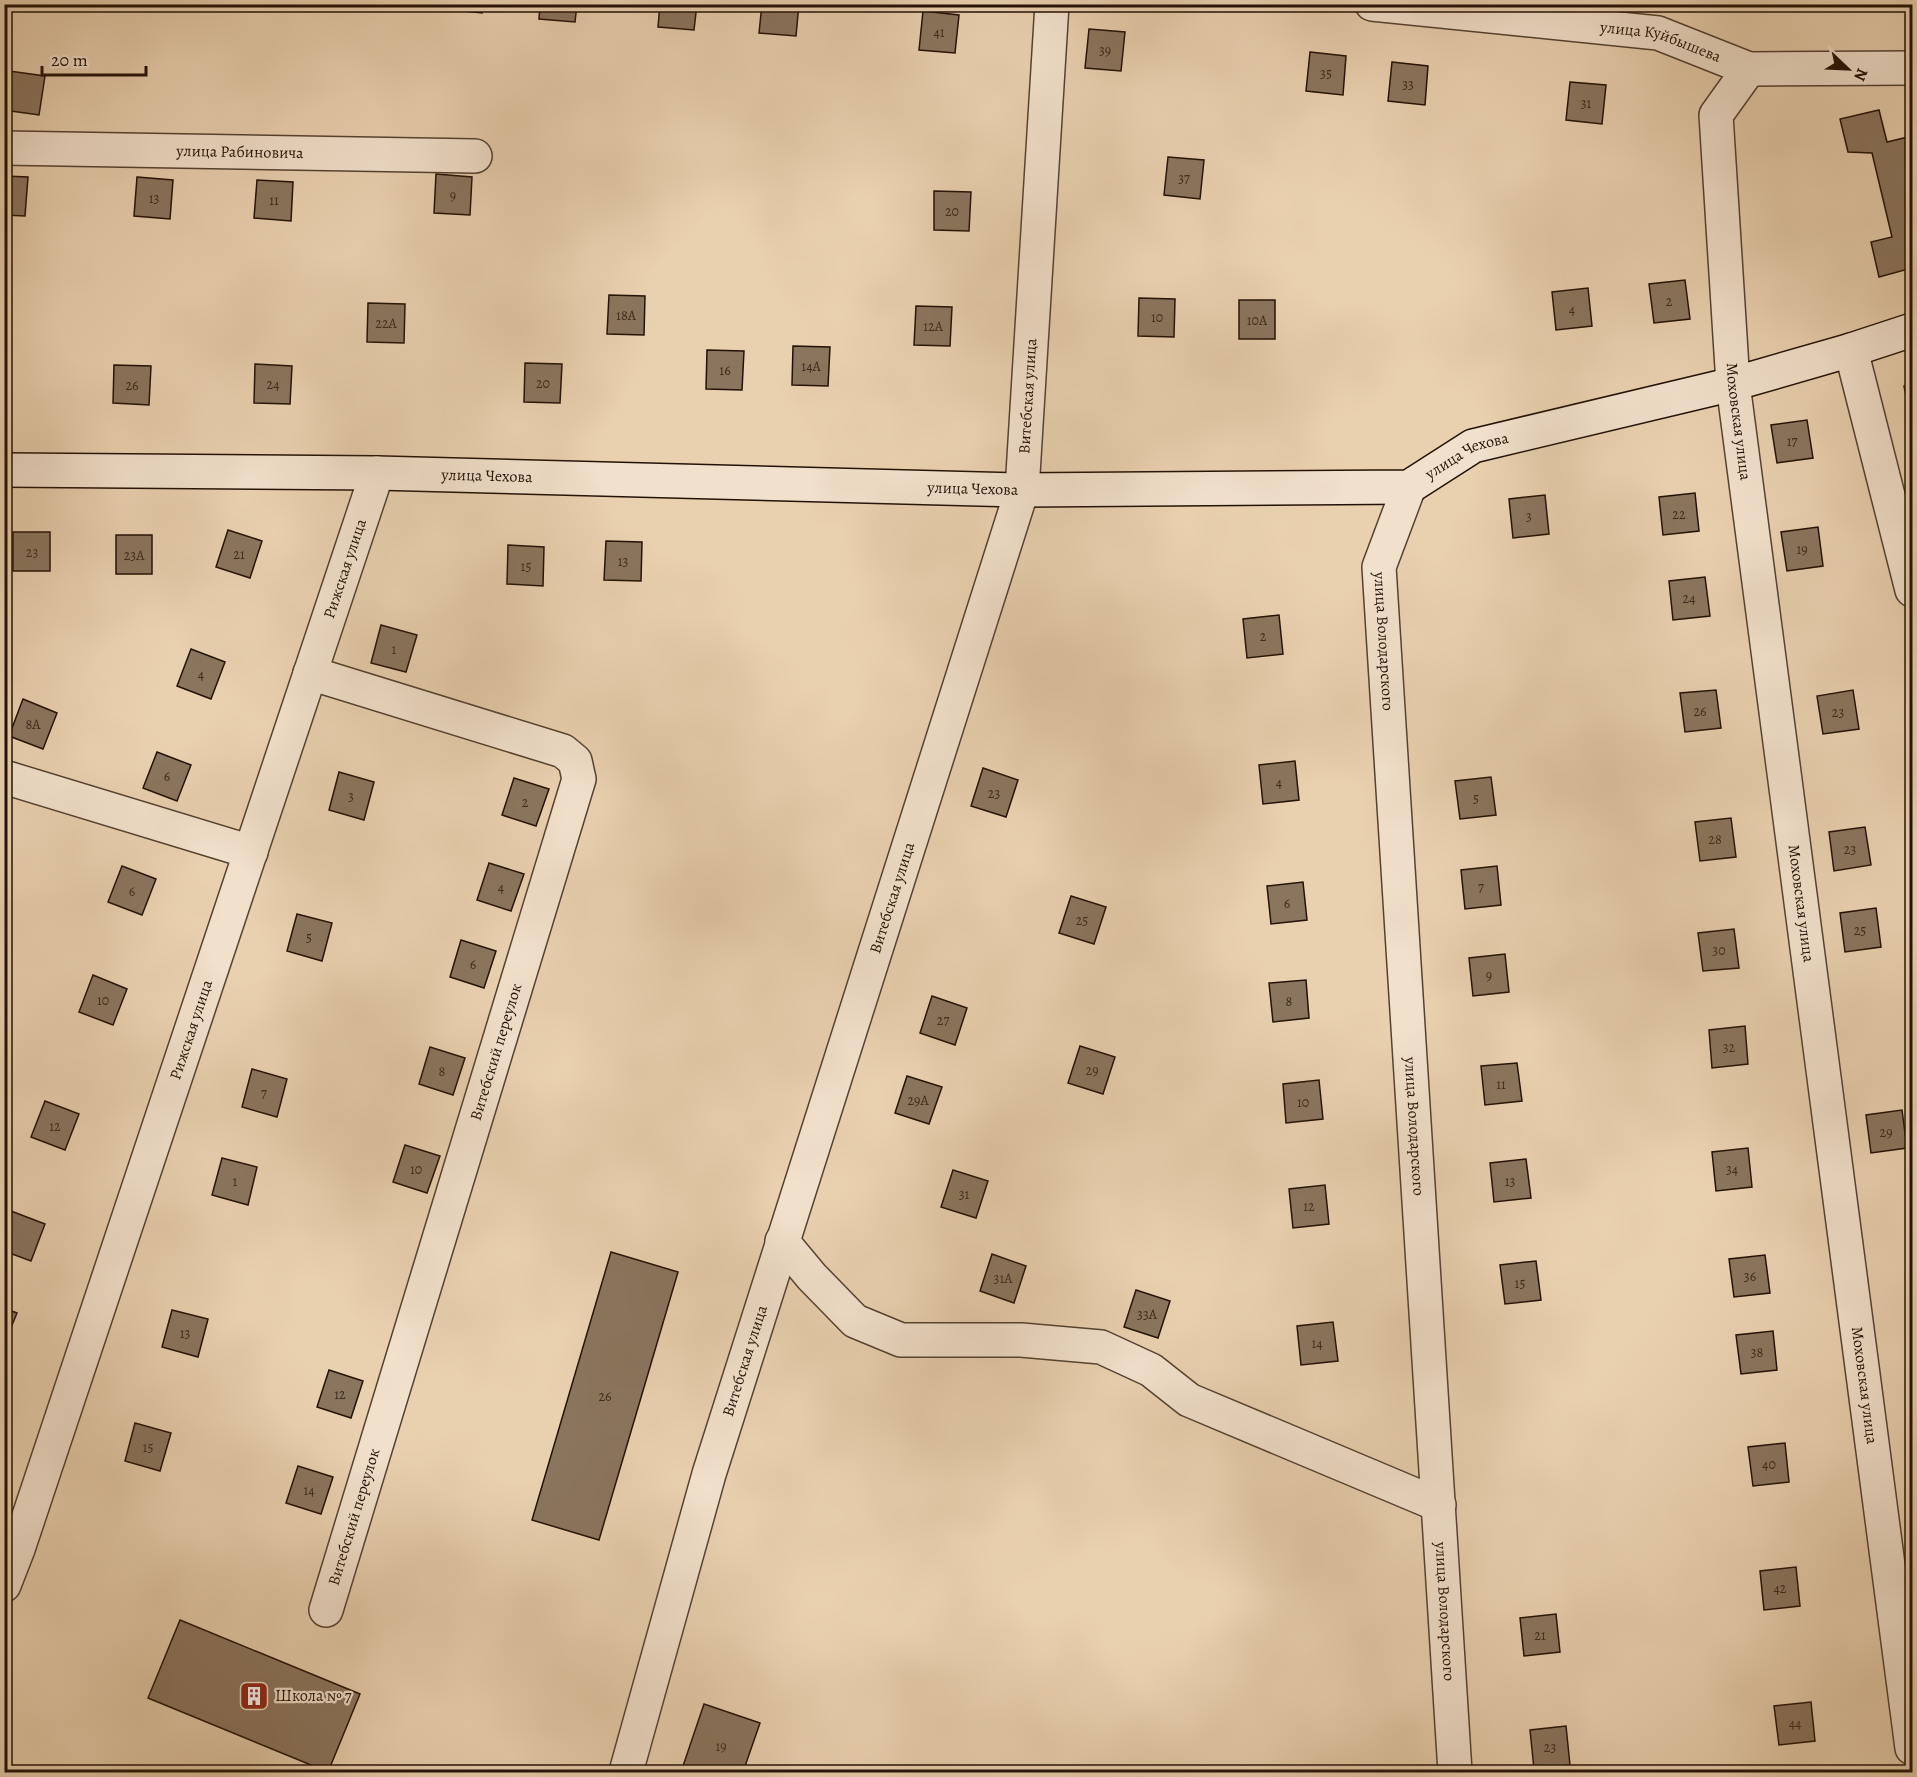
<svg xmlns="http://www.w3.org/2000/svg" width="1917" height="1777" font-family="Alegreya,serif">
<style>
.building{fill:#8a755e;stroke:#231207;stroke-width:1.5}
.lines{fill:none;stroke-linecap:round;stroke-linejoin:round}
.street-casing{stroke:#544231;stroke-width:36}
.secondary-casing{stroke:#231207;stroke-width:36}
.street{stroke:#f1e0cb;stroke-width:33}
.secondary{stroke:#f1e0cb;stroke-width:33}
.labels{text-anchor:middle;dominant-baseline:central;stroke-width:4.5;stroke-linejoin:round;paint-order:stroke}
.number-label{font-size:14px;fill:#3d2b1d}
.street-label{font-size:16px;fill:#231207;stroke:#f1e0cb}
.poi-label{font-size:16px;fill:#231207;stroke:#f1e0cb;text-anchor:start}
</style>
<rect width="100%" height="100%" fill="#e9d0af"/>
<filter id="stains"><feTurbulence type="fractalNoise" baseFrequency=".00333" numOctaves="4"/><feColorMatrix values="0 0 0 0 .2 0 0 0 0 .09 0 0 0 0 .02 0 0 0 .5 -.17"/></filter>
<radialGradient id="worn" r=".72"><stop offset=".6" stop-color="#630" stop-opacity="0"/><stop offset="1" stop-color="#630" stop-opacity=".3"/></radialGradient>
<g class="building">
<polygon points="445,4 482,4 482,13 445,9"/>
<polygon points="540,4 577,4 575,22 539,19"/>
<polygon points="660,4 697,4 694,30 658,27"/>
<polygon points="762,4 799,4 796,36 759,33"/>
<polygon points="923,11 959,15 955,53 919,50"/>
<polygon points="1089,29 1125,32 1121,71 1085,68"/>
<polygon points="1310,52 1346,56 1343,95 1306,91"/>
<polygon points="1392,62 1428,66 1425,105 1388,101"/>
<polygon points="9,71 45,76 39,115 4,110"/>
<polygon points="1570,82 1606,85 1602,124 1566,120"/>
<polygon points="1879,110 1887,142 1912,136 1912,268 1879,277 1871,242 1892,237 1872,153 1848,152 1840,119"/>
<polygon points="1168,157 1204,160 1200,199 1164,195"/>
<polygon points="436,174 472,177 470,215 434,213"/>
<polygon points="4,176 28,177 25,216 4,215"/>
<polygon points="137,177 173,180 170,219 134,216"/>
<polygon points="257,180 293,182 291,221 254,218"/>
<polygon points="934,191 971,192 969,231 934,230"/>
<polygon points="1685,280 1690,319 1654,323 1649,284"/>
<polygon points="1588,288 1592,326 1556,330 1552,292"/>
<polygon points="609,295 645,296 644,335 607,334"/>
<polygon points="1139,298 1175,299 1174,337 1138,336"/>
<rect x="1239" y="300" width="36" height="39"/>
<polygon points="368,303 405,304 404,343 367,342"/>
<polygon points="916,306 952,307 950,346 914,345"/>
<polygon points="793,346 830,347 828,386 792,385"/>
<polygon points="707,350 744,351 742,390 706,389"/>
<polygon points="525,363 562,364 560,403 524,402"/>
<polygon points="255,364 292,366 290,404 254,403"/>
<polygon points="114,365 151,366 149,405 113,403"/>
<polygon points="1912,384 1912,424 1904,386"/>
<polygon points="1807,420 1813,458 1777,463 1771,425"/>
<polygon points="1695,493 1699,531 1663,535 1659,497"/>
<polygon points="1545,495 1549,534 1513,538 1509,499"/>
<polygon points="1818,527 1823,566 1787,571 1781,532"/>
<polygon points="228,530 262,541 250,578 216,567"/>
<rect x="13" y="532" width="37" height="39"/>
<rect x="116" y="535" width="36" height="39"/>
<polygon points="606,541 642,542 641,581 604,580"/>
<polygon points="508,545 544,547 543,586 507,584"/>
<polygon points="1705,577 1710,616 1673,620 1669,581"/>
<polygon points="1279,615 1283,654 1247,658 1243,619"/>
<polygon points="381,625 417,635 406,672 371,663"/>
<polygon points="191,649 225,662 211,699 177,686"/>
<polygon points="1716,690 1721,728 1685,732 1680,693"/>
<polygon points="1853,690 1859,729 1823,734 1817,696"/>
<polygon points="23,699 57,713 43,749 9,736"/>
<polygon points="157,752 191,765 177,801 143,788"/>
<polygon points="1295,761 1299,800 1263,804 1259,765"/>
<polygon points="983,768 1018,780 1006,817 971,806"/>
<polygon points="339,772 374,782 364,820 329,810"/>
<polygon points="1491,777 1496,815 1460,819 1455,781"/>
<polygon points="514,778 549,789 536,826 502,815"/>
<polygon points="1731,818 1736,857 1700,861 1695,822"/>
<polygon points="1865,827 1871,865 1834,871 1829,832"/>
<polygon points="489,863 524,874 511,911 477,900"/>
<polygon points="122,866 156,879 142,915 108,902"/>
<polygon points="1497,866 1501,905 1465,909 1461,870"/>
<polygon points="1303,882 1307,920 1271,924 1267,886"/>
<polygon points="1071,896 1106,907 1094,944 1059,933"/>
<polygon points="1876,908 1881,947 1845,952 1840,913"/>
<polygon points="297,914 332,923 322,961 287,951"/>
<polygon points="1734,929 1739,968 1703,971 1698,933"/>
<polygon points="461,940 496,951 484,988 450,977"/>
<polygon points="1505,954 1509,992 1473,996 1469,958"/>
<polygon points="93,975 127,989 113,1025 79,1012"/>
<polygon points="1306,980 1309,1018 1273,1022 1269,983"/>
<polygon points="932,996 967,1008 955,1045 920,1033"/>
<polygon points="1745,1026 1748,1064 1712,1068 1709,1030"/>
<polygon points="1080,1046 1115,1057 1103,1094 1068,1083"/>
<polygon points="430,1047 465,1058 453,1095 419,1084"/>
<polygon points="1517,1063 1522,1101 1485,1105 1481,1066"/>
<polygon points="252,1069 287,1079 277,1117 242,1107"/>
<polygon points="907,1076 942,1087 929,1124 895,1113"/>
<polygon points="1319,1080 1323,1119 1286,1123 1283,1084"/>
<polygon points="45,1101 79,1114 65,1150 31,1137"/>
<polygon points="1902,1110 1907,1148 1871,1153 1866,1115"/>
<polygon points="405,1145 440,1156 427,1193 393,1182"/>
<polygon points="1748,1148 1752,1187 1716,1191 1712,1152"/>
<polygon points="222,1158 257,1167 248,1205 212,1195"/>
<polygon points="1526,1159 1531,1198 1494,1202 1490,1163"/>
<polygon points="953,1170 988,1181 976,1218 941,1207"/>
<polygon points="1325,1185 1329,1224 1293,1228 1289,1189"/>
<polygon points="11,1211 45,1224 31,1261 4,1251 4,1228"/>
<polygon points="611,1252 678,1272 599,1540 532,1520"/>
<polygon points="992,1254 1026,1266 1014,1303 980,1291"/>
<polygon points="1765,1255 1770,1293 1734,1297 1729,1259"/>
<polygon points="1536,1261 1541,1300 1505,1304 1500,1265"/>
<polygon points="1136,1290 1170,1301 1158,1338 1124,1327"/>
<polygon points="4,1308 17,1313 4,1345"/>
<polygon points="172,1310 208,1319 198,1357 162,1347"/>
<polygon points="1333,1322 1338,1361 1301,1365 1297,1326"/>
<polygon points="1773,1331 1777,1370 1741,1374 1736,1335"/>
<polygon points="329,1370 363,1381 351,1418 317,1407"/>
<polygon points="135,1423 171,1433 160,1471 125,1461"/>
<polygon points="1785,1443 1789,1482 1753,1486 1748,1447"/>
<polygon points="298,1466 333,1477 321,1514 286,1503"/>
<polygon points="1796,1567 1800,1606 1764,1610 1760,1571"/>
<polygon points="1556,1614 1560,1652 1524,1656 1520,1618"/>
<polygon points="180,1620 360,1694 328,1772 148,1698"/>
<polygon points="1811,1702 1815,1741 1779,1745 1774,1706"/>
<polygon points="704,1704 760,1723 743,1772 693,1772 682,1769"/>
<polygon points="1566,1726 1570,1765 1534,1769 1530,1730"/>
</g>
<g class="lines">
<g class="street-casing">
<g id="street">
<path id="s1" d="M1372 4 1658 33 1749 69 1912 68"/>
<path id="s2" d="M1749 69 1716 115 1733 384 1912 1748"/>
<path id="s3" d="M4 148 475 156"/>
<polyline points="1851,350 1912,590"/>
<path id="s4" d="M1409 487 1379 567 1455 1772"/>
<polyline points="310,673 563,751 575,761 579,779 326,1610"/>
<polyline points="4,777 251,852"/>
<polyline points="782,1241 812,1277 855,1321 901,1340 1021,1340 1101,1347 1151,1370 1189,1400 1439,1505"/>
<path id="s5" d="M4 1585 18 1549 377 473"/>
<path id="s6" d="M626 1772 709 1474 1022 490 1052 4"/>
</g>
</g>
<g class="secondary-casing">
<g id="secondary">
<path id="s7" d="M4 470 377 473 1022 490 1409 487 1473 446 1733 384 1851 350 1912 330"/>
</g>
</g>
<use href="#street" class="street"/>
<use href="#secondary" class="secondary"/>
</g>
<defs>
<g id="building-square" transform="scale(1.5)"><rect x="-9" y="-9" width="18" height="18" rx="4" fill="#8f2418" stroke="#f1e0cb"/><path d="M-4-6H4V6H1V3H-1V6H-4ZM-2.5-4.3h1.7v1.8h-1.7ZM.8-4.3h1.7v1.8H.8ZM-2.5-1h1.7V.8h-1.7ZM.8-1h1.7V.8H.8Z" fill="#fff"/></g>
</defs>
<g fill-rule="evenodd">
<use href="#building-square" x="254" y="1696"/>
</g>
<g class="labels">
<g class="number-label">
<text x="939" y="32">41</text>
<text x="1105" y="50">39</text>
<text x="1326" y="73">35</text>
<text x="1408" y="84">33</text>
<text x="1586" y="103">31</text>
<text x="1184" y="178">37</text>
<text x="453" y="195">9</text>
<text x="154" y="198">13</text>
<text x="274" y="200">11</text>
<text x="952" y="211">20</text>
<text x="1669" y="301">2</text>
<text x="1572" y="309">4</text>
<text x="626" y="315">18А</text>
<text x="1157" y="317">10</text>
<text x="1257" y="320">10А</text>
<text x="386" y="323">22А</text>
<text x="933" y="326">12А</text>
<text x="811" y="366">14А</text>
<text x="725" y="370">16</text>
<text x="543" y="383">20</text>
<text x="273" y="384">24</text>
<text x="132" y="385">26</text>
<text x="1792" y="441">17</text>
<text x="1679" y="514">22</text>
<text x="1529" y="516">3</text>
<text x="1802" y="549">19</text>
<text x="32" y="552">23</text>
<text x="239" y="554">21</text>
<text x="134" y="555">23А</text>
<text x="623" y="561">13</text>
<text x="526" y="566">15</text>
<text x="1689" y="598">24</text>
<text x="1263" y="636">2</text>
<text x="394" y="649">1</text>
<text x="201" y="674">4</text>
<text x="1700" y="711">26</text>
<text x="1838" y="712">23</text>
<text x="33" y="724">8А</text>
<text x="167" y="776">6</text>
<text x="1279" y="782">4</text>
<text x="994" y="793">23</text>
<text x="351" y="796">3</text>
<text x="1476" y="798">5</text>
<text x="525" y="802">2</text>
<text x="1715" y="839">28</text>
<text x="1850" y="849">23</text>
<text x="501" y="887">4</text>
<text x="1481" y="887">7</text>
<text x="132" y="891">6</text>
<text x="1287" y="903">6</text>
<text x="1082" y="920">25</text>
<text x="1860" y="930">25</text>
<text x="309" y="937">5</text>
<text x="1719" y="950">30</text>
<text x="473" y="964">6</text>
<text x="1489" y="975">9</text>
<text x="103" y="1000">10</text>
<text x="1289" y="1001">8</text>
<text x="943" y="1020">27</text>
<text x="1729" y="1047">32</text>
<text x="1092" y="1070">29</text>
<text x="442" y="1071">8</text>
<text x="1501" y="1084">11</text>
<text x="264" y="1093">7</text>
<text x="918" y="1100">29А</text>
<text x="1303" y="1102">10</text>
<text x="55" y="1126">12</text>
<text x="1886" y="1132">29</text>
<text x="416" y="1169">10</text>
<text x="1732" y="1169">34</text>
<text x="235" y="1181">1</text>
<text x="1510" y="1181">13</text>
<text x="964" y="1194">31</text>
<text x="1309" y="1206">12</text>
<text x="1750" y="1276">36</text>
<text x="1003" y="1278">31А</text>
<text x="1520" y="1283">15</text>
<text x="1147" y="1314">33А</text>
<text x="185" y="1333">13</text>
<text x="1317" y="1343">14</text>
<text x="1757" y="1352">38</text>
<text x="340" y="1394">12</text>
<text x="605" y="1396">26</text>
<text x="148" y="1447">15</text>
<text x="1769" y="1464">40</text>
<text x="309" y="1490">14</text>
<text x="1780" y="1588">42</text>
<text x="1540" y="1635">21</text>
<text x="1795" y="1723">44</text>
<text x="721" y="1746">19</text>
<text x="1550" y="1747">23</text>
</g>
<g class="street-label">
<text stroke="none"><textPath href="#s1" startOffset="292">улица Куйбышева</textPath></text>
<text stroke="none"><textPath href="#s3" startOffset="236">улица Рабиновича</textPath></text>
<text stroke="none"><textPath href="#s6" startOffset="1436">Витебская улица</textPath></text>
<text stroke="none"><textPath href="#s2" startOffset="364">Моховская улица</textPath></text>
<text stroke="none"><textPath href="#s7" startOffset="1472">улица Чехова</textPath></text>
<text stroke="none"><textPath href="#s7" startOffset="483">улица Чехова</textPath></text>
<text stroke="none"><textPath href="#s7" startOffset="969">улица Чехова</textPath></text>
<text stroke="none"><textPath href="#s5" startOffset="1072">Рижская улица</textPath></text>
<text stroke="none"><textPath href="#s4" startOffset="160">улица Володарского</textPath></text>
<text stroke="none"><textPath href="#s6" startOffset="914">Витебская улица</textPath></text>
<text stroke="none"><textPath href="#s2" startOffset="850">Моховская улица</textPath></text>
<text stroke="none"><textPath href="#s5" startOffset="586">Рижская улица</textPath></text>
<text transform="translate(496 1052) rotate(-73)">Витебский переулок</text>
<text stroke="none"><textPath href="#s4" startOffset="646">улица Володарского</textPath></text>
<text stroke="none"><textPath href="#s6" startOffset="428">Витебская улица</textPath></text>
<text stroke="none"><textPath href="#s2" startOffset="1336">Моховская улица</textPath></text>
<text transform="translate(354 1517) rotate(-73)">Витебский переулок</text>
<text stroke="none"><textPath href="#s4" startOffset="1132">улица Володарского</textPath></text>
</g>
<g class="poi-label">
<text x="275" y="1696">Школа № 7</text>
</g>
</g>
<rect width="1917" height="1777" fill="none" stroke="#e9d0af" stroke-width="24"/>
<rect x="6" y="6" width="1905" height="1765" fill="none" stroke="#231207" stroke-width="3"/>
<rect x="12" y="12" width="1893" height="1753" fill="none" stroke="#231207" stroke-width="1.5"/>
<g transform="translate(1848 69) rotate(113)" stroke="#f1e0cb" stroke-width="4.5" paint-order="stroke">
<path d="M0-4.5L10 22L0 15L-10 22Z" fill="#231207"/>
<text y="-9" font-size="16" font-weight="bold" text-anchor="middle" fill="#231207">N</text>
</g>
<path d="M42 66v9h104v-9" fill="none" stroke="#231207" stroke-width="3"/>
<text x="51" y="66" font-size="18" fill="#231207" stroke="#f1e0cb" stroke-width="4.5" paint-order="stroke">20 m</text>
<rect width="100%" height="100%" filter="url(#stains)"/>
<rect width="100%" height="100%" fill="url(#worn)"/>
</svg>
